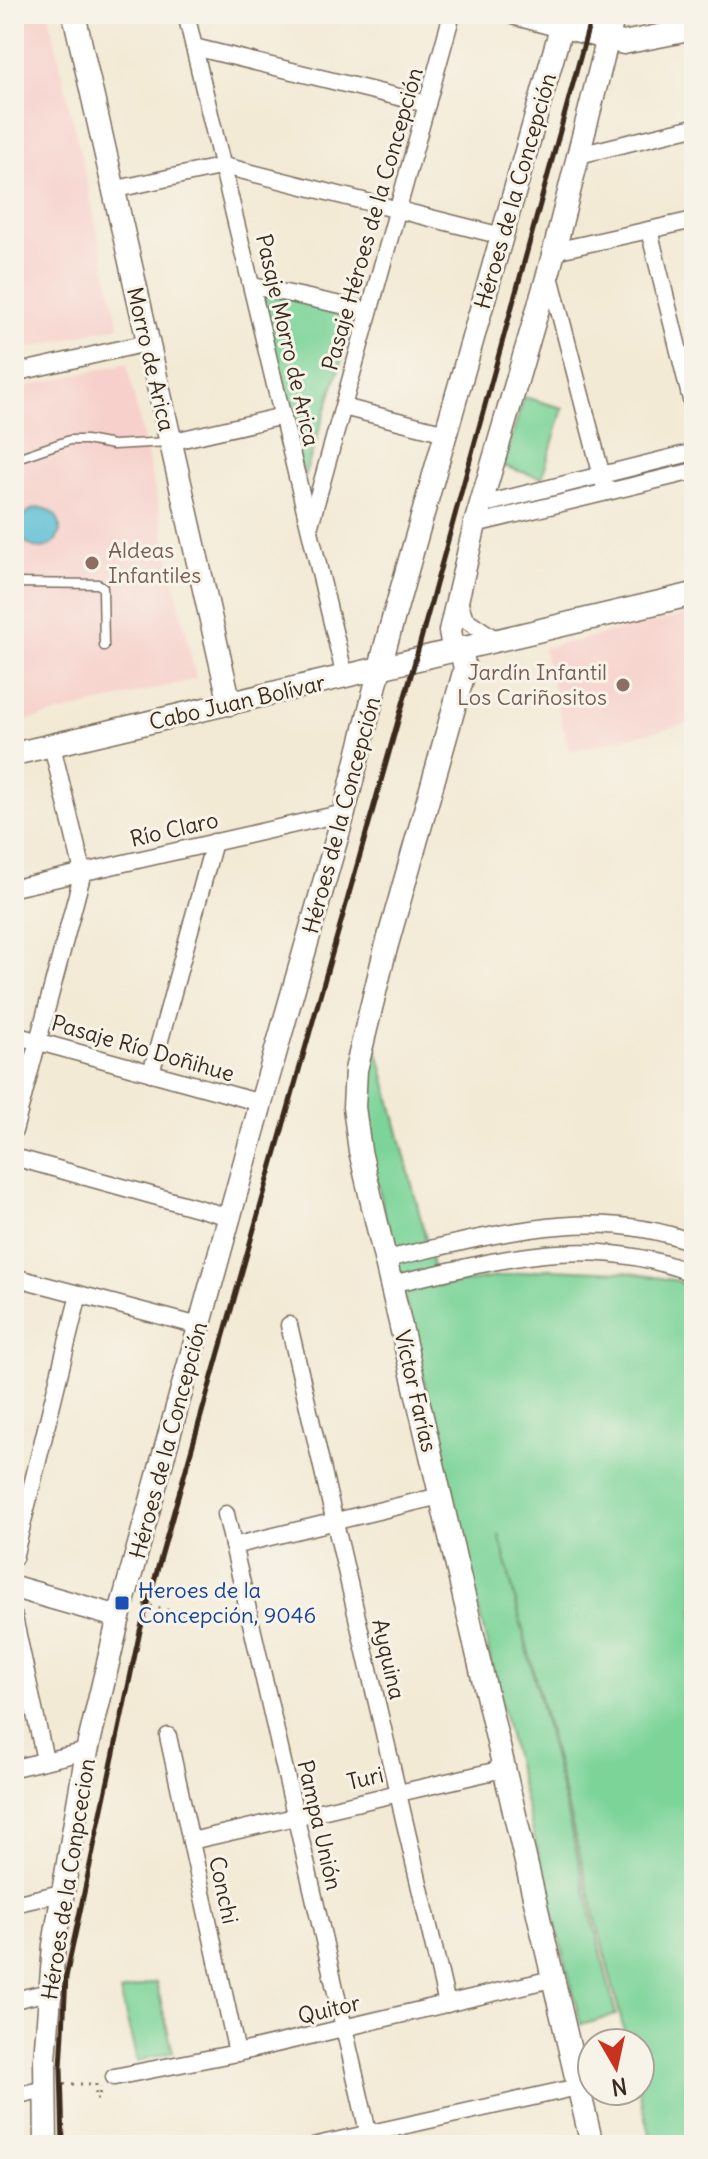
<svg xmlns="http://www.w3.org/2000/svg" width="708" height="2159" font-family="Delius,sans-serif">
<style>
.built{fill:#f7d0cb}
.green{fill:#7cd499;stroke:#5c7f5c;stroke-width:2}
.water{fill:#57bed4;stroke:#497479;stroke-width:2}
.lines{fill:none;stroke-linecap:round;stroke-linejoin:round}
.lane-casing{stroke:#7b6d5e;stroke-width:11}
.street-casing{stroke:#7b6d5e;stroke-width:19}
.secondary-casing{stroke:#7b6d5e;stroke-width:25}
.path{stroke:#7b6d5e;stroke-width:3;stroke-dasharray:2 6;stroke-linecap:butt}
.lane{stroke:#fff;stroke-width:8}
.street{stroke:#fff;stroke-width:16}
.secondary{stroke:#fff;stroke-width:22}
.rail{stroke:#3b2a1e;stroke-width:5}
.education-dot{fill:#8d6e63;stroke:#f7f3e8;stroke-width:3}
.transit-dot{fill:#1a4fb4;stroke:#f7f3e8;stroke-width:3}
.labels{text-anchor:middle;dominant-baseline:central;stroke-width:6;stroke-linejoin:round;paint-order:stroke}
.street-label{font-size:22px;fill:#3b2a1e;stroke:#f7f3e8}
.education-label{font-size:22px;fill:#785e54;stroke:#f7f3e8;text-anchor:start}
.transit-label{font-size:22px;fill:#164399;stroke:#f7f3e8;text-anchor:start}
</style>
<rect width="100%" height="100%" fill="#f7f3e8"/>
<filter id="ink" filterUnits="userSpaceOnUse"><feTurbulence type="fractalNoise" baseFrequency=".0125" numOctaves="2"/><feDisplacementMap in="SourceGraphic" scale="16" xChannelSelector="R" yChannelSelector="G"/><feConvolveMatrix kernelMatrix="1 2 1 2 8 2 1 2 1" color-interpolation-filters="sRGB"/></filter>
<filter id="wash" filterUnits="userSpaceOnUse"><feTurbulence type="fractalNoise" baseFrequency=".006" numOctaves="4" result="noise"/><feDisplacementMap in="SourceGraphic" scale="32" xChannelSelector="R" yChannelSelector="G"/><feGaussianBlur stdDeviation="1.8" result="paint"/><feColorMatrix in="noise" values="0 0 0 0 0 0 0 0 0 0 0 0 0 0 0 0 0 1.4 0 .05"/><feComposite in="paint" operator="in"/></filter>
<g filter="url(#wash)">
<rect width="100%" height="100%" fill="#f3ead5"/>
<g class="built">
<polygon points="14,14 49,14 119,326 14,352"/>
<polygon points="127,363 196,679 14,724 14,389"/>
<polygon points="694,613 694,722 569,751 543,648"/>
</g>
<g class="green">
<polygon points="257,290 357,312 304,478"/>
<polygon points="524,397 563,408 542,478 503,466"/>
<polygon points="374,1036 438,1286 548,1269 625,1272 678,1281 694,1293 694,2145 653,2145 639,2091 640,2043 627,2043 499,1534 616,2015 581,2025 498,1691 364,1126 360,1087"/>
<polygon points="156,1982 173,2052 137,2061 120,1992"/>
</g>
<circle class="water" cx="40" cy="528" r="20"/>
</g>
<g filter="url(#ink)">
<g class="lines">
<g class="lane-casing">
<g id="lane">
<polyline points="14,459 70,440 86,440 113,445 169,442"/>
<polyline points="14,583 98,584 103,587 104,646"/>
</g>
</g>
<g class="street-casing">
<g id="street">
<polyline points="186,14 345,677"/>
<polyline points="194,47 427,104"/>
<polyline points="579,155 694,127"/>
<polyline points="112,190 224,166 502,236"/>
<polyline points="649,230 694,412"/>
<polyline points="554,251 694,220"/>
<polyline points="549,272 606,492"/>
<polyline points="253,286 369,311"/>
<polyline points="14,373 147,343"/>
<polyline points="343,407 446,433"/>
<polyline points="170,442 283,416"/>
<polyline points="481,505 694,452"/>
<polyline points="475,524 694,471"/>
<polyline points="310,525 452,14"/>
<polyline points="458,598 465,619 498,641"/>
<polyline points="14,888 344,813"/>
<polyline points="14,1035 261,1103"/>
<polyline points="151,1073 214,842"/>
<polyline points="14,1131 83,872 52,746"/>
<polyline points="14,1157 230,1217"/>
<path d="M386 1259C488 1237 592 1203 694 1243"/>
<polyline points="14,1277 199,1326"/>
<path d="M391 1284C498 1261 588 1231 694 1274"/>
<polyline points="289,1325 447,2004"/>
<polyline points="226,1514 371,2145"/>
<polyline points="233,1546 440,1496"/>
<polyline points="14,1558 79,1294"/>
<polyline points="14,1617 45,1760"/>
<polyline points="168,1736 237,2053"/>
<polyline points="14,1768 87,1751"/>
<polyline points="191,1841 503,1769"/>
<polyline points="14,1904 61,1893"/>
<polyline points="14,2000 49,1992"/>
<polyline points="114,2077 237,2053 552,1979"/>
<polyline points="14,2096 45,2089"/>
<polyline points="317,2145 578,2087"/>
</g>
</g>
<g class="secondary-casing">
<g id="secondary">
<polyline points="74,14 230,704"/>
<polyline points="516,14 623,43 694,29"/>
<polyline points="14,754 694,594"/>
<polyline points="14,1587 119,1617"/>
<polyline points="46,2145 45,2059 54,1945 87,1751 119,1617 261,1103 344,813 386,644 565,14"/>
<polyline points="592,2145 360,1151 354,1107 356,1070 384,955 465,669 461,650 452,642 450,631 475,524 549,271 614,14"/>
</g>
</g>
<g class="path">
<polyline points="143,1604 192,1616 230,1611"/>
<polyline points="64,2084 96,2084 95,2099 99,2099 100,2086"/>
</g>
<use href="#lane" class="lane"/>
<use href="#street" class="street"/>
<use href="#secondary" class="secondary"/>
<polyline class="rail" points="63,2145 61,2068 66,1977 140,1631 415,661 592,14"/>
</g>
</g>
<g class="education-dot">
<circle cx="92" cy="563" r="8"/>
<circle cx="623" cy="685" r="8"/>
</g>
<rect class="transit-dot" x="114" y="1595" width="16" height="16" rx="4"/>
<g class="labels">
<g class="street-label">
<text transform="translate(515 191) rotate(-74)">Héroes de la Concepción</text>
<text transform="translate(372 219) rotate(-74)">Pasaje Héroes de la Concepción</text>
<text transform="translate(288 340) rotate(77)">Pasaje Morro de Arica</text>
<text transform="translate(151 359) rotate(77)">Morro de Arica</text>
<text transform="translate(237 702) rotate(-13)">Cabo Juan Bolívar</text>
<text transform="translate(341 815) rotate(-75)">Héroes de la Concepción</text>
<text transform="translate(174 829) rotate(-13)">Río Claro</text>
<text transform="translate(143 1048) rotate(16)">Pasaje Río Doñihue</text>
<text transform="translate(416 1391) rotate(77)">Víctor Farías</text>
<text transform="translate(168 1440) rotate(-75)">Héroes de la Concepción</text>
<text transform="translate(389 1659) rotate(77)">Ayquina</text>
<text transform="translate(365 1778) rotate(-13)">Turi</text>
<text transform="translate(320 1825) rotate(77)">Pampa Unión</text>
<text transform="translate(68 1879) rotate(-81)">Héroes de la Conpcecion</text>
<text transform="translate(224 1890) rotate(78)">Conchi</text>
<text transform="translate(329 2009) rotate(-13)">Quitor</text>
</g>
<g class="education-label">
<text x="108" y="550">Aldeas<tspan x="108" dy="25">Infantiles</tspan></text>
<text x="607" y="672" text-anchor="end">Jardín Infantil<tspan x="607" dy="25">Los Cariñositos</tspan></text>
</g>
<g class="transit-label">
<text x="138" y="1590">Heroes de la<tspan x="138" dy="25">Concepción, 9046</tspan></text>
</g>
</g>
<rect width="708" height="2159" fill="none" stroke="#f7f3e8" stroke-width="48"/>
<g transform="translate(616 2067) rotate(171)"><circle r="38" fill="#f7f3e8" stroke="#aca397" stroke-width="2"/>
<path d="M0-6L14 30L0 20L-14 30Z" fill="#c8321e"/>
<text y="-12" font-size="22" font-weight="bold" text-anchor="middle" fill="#3b2a1e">N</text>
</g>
</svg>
